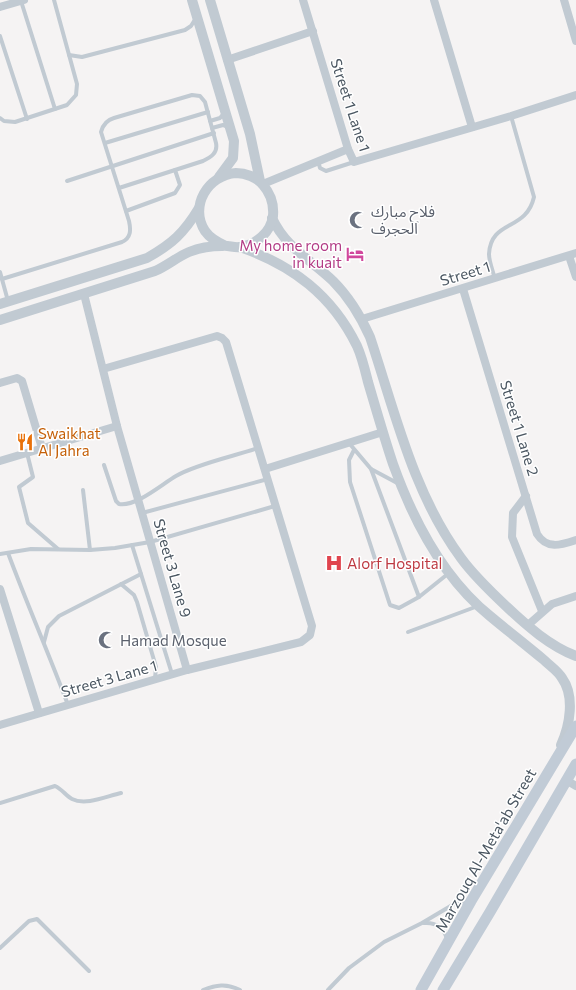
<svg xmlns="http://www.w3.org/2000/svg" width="576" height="990" font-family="Commissioner,'Noto Sans Arabic',sans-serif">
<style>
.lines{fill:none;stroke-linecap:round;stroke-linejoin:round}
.service{stroke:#c1cad2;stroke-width:4}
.minor{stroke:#c1cad2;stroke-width:8}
.tertiary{stroke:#c1cad2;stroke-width:10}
.secondary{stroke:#c1cbd6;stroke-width:11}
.labels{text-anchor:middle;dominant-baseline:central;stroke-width:3;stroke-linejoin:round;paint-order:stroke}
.street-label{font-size:15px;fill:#4a5661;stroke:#fff}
.worship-label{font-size:15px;fill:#5b616d;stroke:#fff;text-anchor:start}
.hotel-label{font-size:15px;fill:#b23c85;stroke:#fff;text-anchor:end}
.food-label{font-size:15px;fill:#c56008;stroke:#fff;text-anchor:start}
.health-label{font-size:15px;fill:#be3a42;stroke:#fff;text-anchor:start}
</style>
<rect width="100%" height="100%" fill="#f5f3f3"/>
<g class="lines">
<g class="service">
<polyline points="21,1 55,109"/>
<polyline points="0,36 27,119"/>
<polyline points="69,55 82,57 185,30 191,26 196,18"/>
<polyline points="0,118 4,121 15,122 67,105 76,95 77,84 54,0"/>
<polyline points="210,121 220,118 225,112"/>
<polyline points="212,128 223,125 229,127"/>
<polyline points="105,143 208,112"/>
<polyline points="318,161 320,168 326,171 354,162"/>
<polyline points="67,181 214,133"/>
<polyline points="126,211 175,193 180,185 175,170"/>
<polyline points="0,272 8,301"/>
<path d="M2 279 122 242C131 238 131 230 129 221L101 132C103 124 107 120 114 118L192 95 200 96 205 102 216 143C218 153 211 157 203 161L119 188"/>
<path d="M495 279C493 271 489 262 489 254 491 219 526 232 534 197L511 116"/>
<polyline points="349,443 371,469 419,597"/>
<polyline points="354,450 349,460 350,482 390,605 399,608 419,597 449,573"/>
<polyline points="27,453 33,477 19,487 28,523 58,549"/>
<path d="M104 465 116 501 119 504C136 507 162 484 176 476 196 464 235 456 258 448"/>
<polyline points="371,469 399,484"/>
<polyline points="83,490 90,550"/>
<polyline points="142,513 268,479"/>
<polyline points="132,545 172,674"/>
<path d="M8 553C27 604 49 654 68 705"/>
<polyline points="0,554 31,549 90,550 115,548 150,542 275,506"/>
<polyline points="121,584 134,595 137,602 156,667 155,679"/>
<polyline points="408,632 478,606"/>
<polyline points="44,642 48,627 59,616 141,574"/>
<path d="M0 803 55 786C62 789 66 796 72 799 86 806 107 796 121 793"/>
<path d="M424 923C436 922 444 928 447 939"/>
<polyline points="0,948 29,921 37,919 89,971"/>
<path d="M203 990C216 985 226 983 240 990"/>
<polyline points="328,990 349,968 384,942 422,923 454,904 469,902"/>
</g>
<g class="minor">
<polyline points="303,0 348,149 354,162 511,116 576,95"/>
<polyline points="434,0 472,127"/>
<polyline points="564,0 576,41"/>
<polyline points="0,7 24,0"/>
<polyline points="227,60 313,31"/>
<polyline points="263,184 348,149"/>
<polyline points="569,256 576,277"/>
<path d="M463 289 537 534C547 550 561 545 576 540"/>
<polyline points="84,294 117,426 187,670"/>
<polyline points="362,319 576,253"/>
<polyline points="0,383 17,378 22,381 42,448"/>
<polyline points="0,461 117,426"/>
<polyline points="265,469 383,432"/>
<polyline points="526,496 513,513 512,537 542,611"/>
<polyline points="0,589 39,713"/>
<polyline points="528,625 552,604 576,596"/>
<polyline points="0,725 187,670 301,642 310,635 312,626 226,342 222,338 217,336 103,369"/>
<polyline points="566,780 576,786"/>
</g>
<g class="tertiary">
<polyline points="192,0 234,141 233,158 219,177"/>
<polyline points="210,0 250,134 260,181"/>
<path d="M272 218C286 248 310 259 333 281 349 297 361 317 370 337 395 412 413 493 461 558 474 576 491 592 507 607 527 626 550 646 576 656"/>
<path d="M240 247C292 265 332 295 357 346 362 357 365 370 368 382 376 409 384 437 393 464 413 520 443 578 490 616 508 631 526 645 544 660 550 666 558 671 562 678 575 696 570 725 561 745"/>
<path d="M0 304 147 258C172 244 184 233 199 208"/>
<path d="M0 320 155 271C167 266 177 257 189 252 199 248 212 246 222 246 228 245 234 248 240 247 256 245 271 232 273 216 274 204 271 194 263 185 257 177 245 173 236 173 208 175 189 206 205 231 210 238 217 242 224 245"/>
</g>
<g class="secondary">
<polyline points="421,990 471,901 576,726"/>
<polyline points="443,990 490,912 576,764"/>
</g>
</g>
<defs>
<g id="mosque-bare" transform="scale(1.38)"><path d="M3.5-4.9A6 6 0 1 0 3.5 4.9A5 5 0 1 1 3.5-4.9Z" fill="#6b7280" stroke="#fff" stroke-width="2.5" paint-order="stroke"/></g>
<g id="hotel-bare" transform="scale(1.38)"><path d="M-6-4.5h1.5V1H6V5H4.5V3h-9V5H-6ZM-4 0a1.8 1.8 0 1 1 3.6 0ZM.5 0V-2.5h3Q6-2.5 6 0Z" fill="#d1479c" stroke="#fff" stroke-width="2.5" paint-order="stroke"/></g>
<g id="restaurant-bare" transform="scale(1.38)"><path d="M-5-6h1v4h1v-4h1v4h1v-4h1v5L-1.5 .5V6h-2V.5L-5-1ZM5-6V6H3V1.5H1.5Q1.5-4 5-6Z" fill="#e8710a" stroke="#fff" stroke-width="2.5" paint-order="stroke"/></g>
<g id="hospital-bare" transform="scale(1.38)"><path d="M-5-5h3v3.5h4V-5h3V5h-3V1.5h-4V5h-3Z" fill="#e0444e" stroke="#fff" stroke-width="2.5" paint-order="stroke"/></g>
</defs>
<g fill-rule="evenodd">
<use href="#mosque-bare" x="358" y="220"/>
<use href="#hotel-bare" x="355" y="254"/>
<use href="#restaurant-bare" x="25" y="442"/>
<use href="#hospital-bare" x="334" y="563"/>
<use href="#mosque-bare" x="107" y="640"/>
</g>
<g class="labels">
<g class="street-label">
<text transform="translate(351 105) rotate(72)">Street 1 Lane 1</text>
<text transform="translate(465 273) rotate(-17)">Street 1</text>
<text transform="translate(520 428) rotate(73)">Street 1 Lane 2</text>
<text transform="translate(173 568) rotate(74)">Street 3 Lane 9</text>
<text transform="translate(109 678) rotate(-16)">Street 3 Lane 1</text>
<text transform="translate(485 850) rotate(-60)">Marzouq Al-Meta'ab Street</text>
</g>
<g class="worship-label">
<text x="371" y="211">فلاح مبارك<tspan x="371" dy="17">الحجرف</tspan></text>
<text x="120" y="640">Hamad Mosque</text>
</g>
<g class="hotel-label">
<text x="342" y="245">My home room<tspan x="342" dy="17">in kuait</tspan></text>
</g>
<g class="food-label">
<text x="38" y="433">Swaikhat<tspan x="38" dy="17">Al Jahra</tspan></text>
</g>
<g class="health-label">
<text x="347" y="563">Alorf Hospital</text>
</g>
</g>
</svg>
